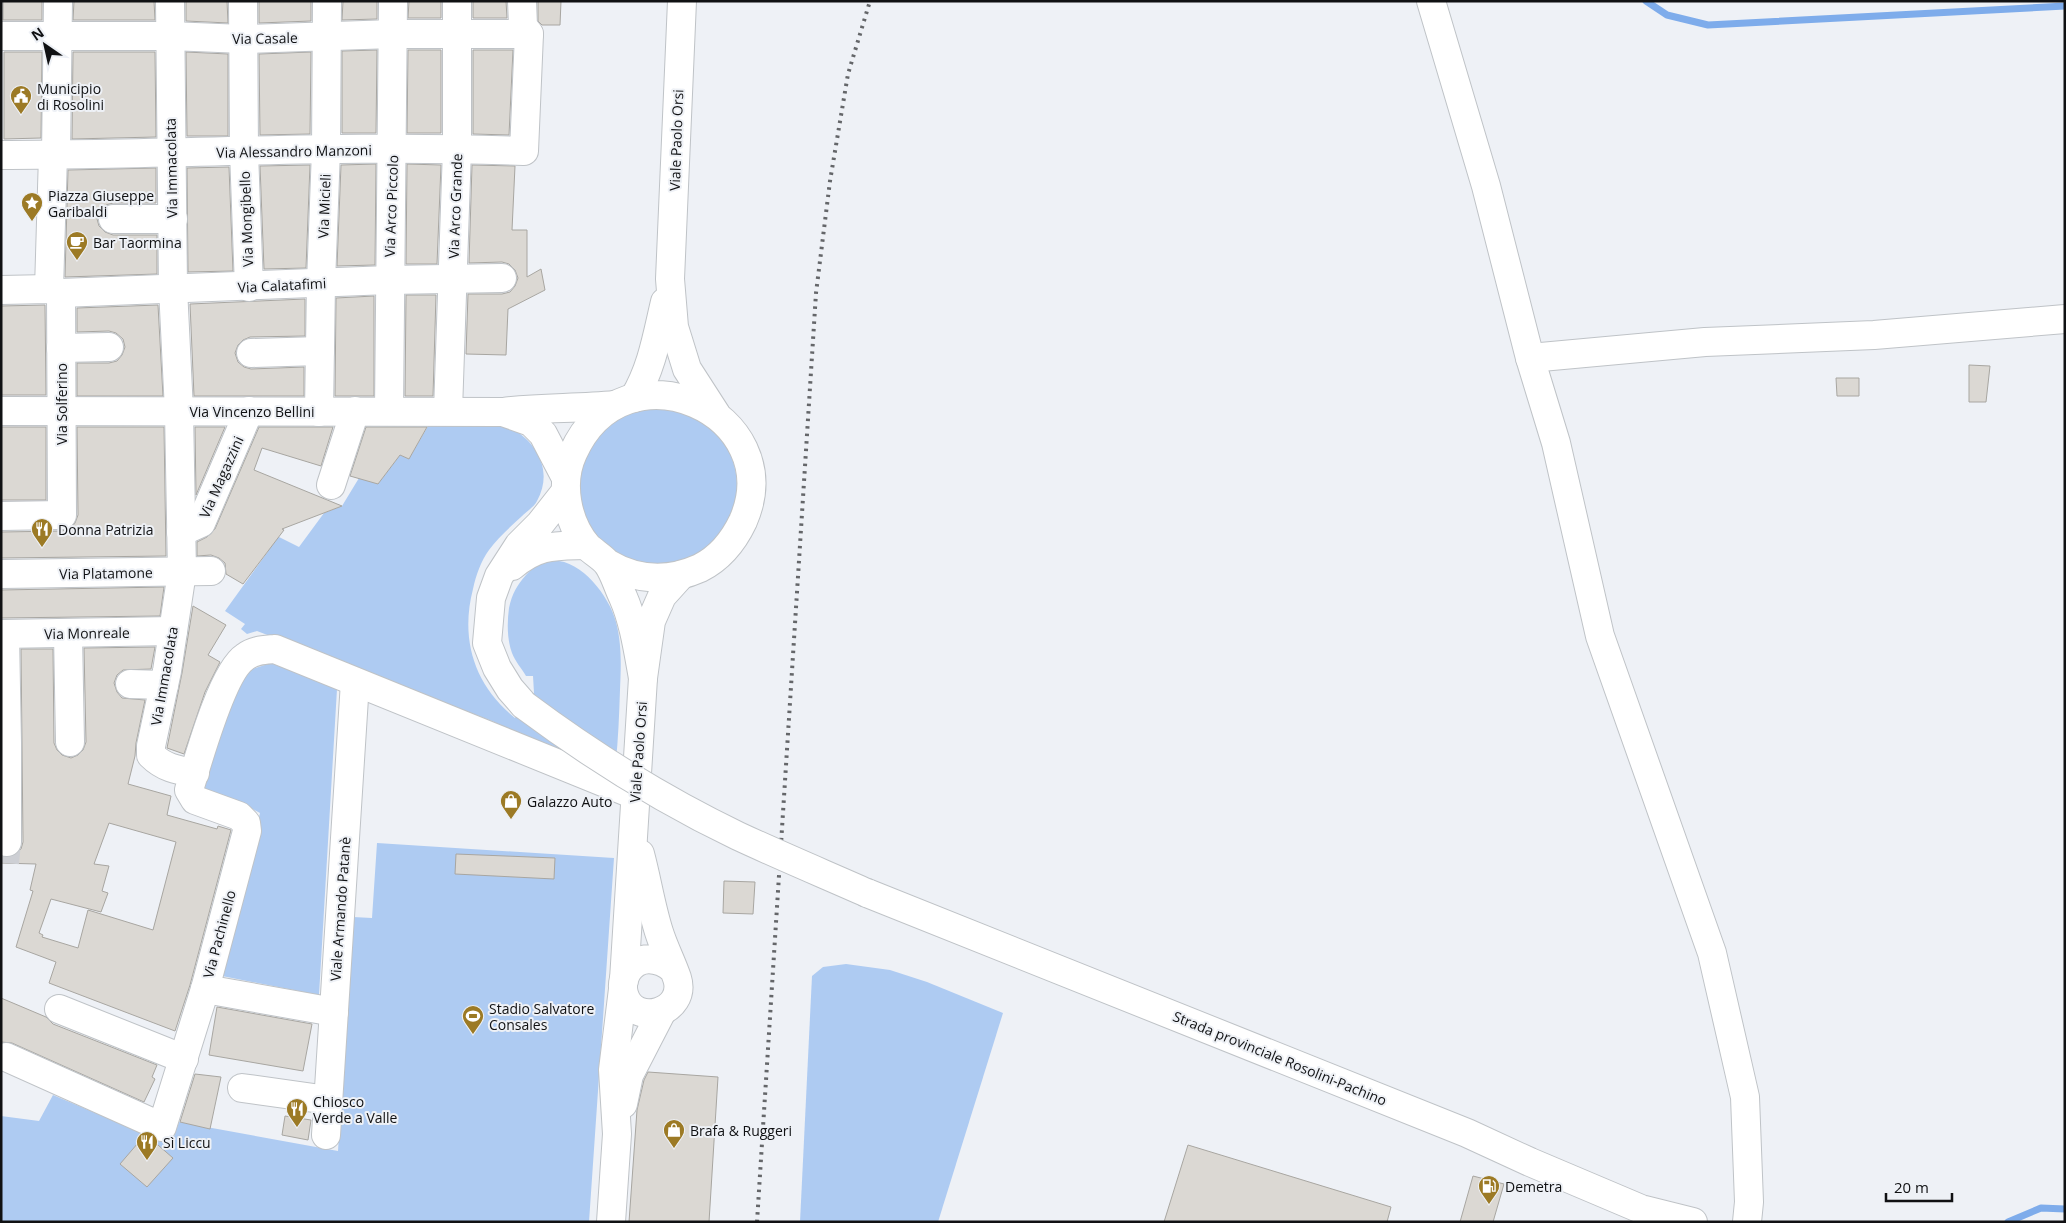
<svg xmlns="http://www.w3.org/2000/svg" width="2066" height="1223" font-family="'Open Sans',sans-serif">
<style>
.green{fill:#aecbf2}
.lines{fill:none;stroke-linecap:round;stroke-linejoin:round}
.stream{stroke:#7eaceb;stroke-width:7}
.building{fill:#dbd8d3;stroke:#a8a6a1;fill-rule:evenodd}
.minor-tunnel{stroke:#cdcfd4;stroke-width:28;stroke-dasharray:28 14;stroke-linecap:butt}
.minor-casing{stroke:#bfc3c7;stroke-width:30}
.major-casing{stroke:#bfc3c7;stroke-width:30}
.minor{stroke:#fff;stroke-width:28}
.major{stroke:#fff;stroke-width:28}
.rail{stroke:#646669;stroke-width:4;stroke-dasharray:2.5 5;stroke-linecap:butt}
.major-bridge-casing{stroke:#bfc3c7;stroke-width:30;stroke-linecap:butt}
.major-bridge{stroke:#fff;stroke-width:28}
.labels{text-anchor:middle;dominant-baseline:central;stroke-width:4;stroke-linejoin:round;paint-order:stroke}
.street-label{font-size:14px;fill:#101113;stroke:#eef1f6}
.poi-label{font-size:14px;fill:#101113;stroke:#eef1f6;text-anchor:start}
</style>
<rect width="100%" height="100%" fill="#eef1f6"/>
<g class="green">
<circle cx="658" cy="486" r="79"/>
<path d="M504 424C534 438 555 468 537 501 534 507 526 512 521 517 509 528 498 538 489 550 481 561 476 575 473 589 460 639 474 685 515 718L534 693 533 676H526C522 669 515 661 512 653 507 639 507 623 509 608 512 594 517 585 526 575 560 535 607 587 616 622 622 645 621 666 620 690 619 719 618 748 614 777L492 721 257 631 247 634 241 629 245 624 225 611 269 550 263 529 299 547 324 513 342 506 359 478 378 484 400 455 409 459 428 426Z"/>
<polygon points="271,663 337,689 319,995 222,976 260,813 247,806 204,791 224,712 249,670"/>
<polygon points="377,843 614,858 589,1222 1,1222 1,1116 39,1121 53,1095 171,1145 179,1122 338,1151 353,917 372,918"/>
<polygon points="846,964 890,970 927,982 1003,1013 938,1222 800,1222 812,976 823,967"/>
</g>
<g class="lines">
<g class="stream">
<polyline points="1646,1 1667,15 1708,25 2065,6"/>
<polyline points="2008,1222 2041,1208 2065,1209"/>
</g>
</g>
<g class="building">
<rect x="3" y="1" width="39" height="19"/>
<polygon points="74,1 154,1 155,20 73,20"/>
<polygon points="186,1 227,1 228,23 186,21"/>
<polygon points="259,1 311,1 311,21 259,23"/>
<polygon points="343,1 377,1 377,19 342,20"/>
<polygon points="409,1 441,1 441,18 408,18"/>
<polygon points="473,1 506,1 507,18 473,18"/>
<polygon points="538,1 561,1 560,25 542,25 538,21"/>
<polygon points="377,50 376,133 342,133 342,51"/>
<polygon points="408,50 441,50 441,133 407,133"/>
<polygon points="473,50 513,50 509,135 473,134"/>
<polygon points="4,52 42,52 41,138 4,139"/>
<polygon points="73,52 155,52 156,137 72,139"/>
<polygon points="186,52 228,54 228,136 187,136"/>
<polygon points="311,52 310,134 260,135 259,54"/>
<polygon points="376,164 375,265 337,266 341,165"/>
<polygon points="407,164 441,165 437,264 406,264"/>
<polygon points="310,165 306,268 264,269 260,166"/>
<polygon points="472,165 515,166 512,230 527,230 527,277 541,269 545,290 508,309 506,355 466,354 468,294 502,294 510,292 515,286 518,278 515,270 509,264 502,262 469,263"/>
<polygon points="229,167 233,271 188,272 187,168"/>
<polygon points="156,168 156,203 113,203 106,205 99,212 97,219 99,226 105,232 113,235 157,235 157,274 65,277 68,170"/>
<polygon points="406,295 436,295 433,396 405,396"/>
<polygon points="374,296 374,396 335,396 336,298"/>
<polygon points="305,299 305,336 250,337 243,340 238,345 235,353 238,362 244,367 251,369 304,367 304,396 194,396 190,304"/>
<polygon points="45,305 46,395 1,395 1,306"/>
<polygon points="158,305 163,396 77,396 77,363 109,363 117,361 122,355 125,347 123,339 116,333 109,331 77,332 77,308"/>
<polygon points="1969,365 1990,366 1986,402 1969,402"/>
<polygon points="1836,378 1859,378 1859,396 1837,396"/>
<rect x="1" y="427" width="45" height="73"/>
<polygon points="77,427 164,427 166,556 1,558 1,532 62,531 70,529 75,523 78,515"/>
<polygon points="195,427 225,427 196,495"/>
<polygon points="259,427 333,427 321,466 262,448 254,470 342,506 282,529 284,530 243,584 226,574 225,563 219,558 211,555 197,556 197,542 207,537 215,529"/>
<polygon points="366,427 427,427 409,459 400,455 378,484 350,476"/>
<polygon points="164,587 160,616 1,618 1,590"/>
<polygon points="193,606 226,625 208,655 220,662 205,692 184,754 167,748 182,673"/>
<path d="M155 647 151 669 123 670 117 675 114 683 117 692 122 698 145 700 136 743 135 756 128 784 171 796 167 815 217 829 218 826 231 830 190 985 175 1031 49 983 56 962 16 947 33 891 30 890 36 864 1 863V856L7 858 15 855 21 849 23 842 21 649H53L54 743 57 750 62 755 71 758 78 755 83 750 86 742 84 648ZM109 823 176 842 153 930 88 910 78 948 42 937 43 935 39 933 51 899 101 912 108 893 102 891 109 866 94 864Z"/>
<polygon points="456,854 555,858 554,879 455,874"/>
<polygon points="724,881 755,882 753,914 723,913"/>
<polygon points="1,998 46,1017 53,1024 157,1065 152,1077 155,1079 144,1102 12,1043 1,1042"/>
<polygon points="217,1007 312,1024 303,1071 209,1055"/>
<polygon points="648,1072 718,1077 709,1222 629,1222 637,1110 644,1080"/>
<polygon points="195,1074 221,1077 210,1129 180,1122"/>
<polygon points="285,1116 311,1120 308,1140 282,1135"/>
<polygon points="144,1136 151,1139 173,1158 147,1187 120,1164"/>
<polygon points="1188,1145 1391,1207 1387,1222 1164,1222"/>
<polygon points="1473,1176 1504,1184 1493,1222 1460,1222"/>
</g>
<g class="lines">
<polyline class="minor-tunnel" points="5,863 7,842"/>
<g class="minor-casing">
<g id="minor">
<path d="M170 1 173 288 179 411 182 572 167 671 151 746V755C164 768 177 770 195 773"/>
<polyline points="243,1 244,152 249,287"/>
<polyline points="1431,1 1486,186 1530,358 1556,443 1600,636 1712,953 1745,1097 1749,1202 1747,1222"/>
<polyline points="1,36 170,36 243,39 393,34 529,34"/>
<path d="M1 155C175 155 350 144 524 151L529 34 523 26 522 1"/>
<polyline points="56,155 58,1"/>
<polyline points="113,219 173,219"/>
<polyline points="49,289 53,155"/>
<polyline points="1,290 49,289 61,293 389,280 502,278"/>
<polyline points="61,348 109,347"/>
<polyline points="251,353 320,351"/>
<polyline points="1530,358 1705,342 1874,335 2065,319"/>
<path d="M1 411 503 412C540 407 578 409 615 405"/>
<polyline points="389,411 393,1"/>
<polyline points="448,411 457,149 457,1"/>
<polyline points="319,412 321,283 326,150 327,1"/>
<polyline points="503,412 531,422 543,434 566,478"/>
<polyline points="331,485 355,411"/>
<polyline points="1,516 62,515 61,293"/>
<polyline points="181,532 201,523 249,411"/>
<polyline points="1,574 211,571"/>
<polyline points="1,634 173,631"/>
<polyline points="5,634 7,743 7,842"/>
<polyline points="68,634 70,742"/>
<polyline points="130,684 164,685"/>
<polyline points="205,989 334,1012"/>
<polyline points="59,1009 184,1059"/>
<path d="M6 1057 162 1127 205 989 247 831 246 823 239 816 195 800 189 790C198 761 222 672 245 657 254 650 264 650 275 649L635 795"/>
<polyline points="242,1088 328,1100"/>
<polyline points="326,1135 355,682"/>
</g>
</g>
<g class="major-casing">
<g id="major">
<polyline points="682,1 670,279 674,327 687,369 716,414"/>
<path d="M634 398C652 368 657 336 665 302"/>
<path d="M607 563C637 581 669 582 700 568 720 558 734 540 743 521 790 414 625 337 573 453 559 483 567 522 587 546 593 552 602 557 607 563 614 572 618 587 623 597 634 622 638 651 643 678"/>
<path d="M512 566C538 544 554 546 586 545"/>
<polyline points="524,705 510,689 497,668 487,643 491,598 499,576 519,545 540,524 566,491"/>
<path d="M640 854C647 880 651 907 659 932 664 948 672 963 677 978 688 1012 634 1029 624 994 622 987 623 979 627 972 638 954 659 957 673 969"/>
<polyline points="867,893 1467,1133 1530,1162 1641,1209 1693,1222"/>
<polyline points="624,980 643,678 651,621 662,596 681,575"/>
<polyline points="623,1104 629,1075 661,1013"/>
<polyline points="611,1222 617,1134 613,1070 623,989"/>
</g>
</g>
<use href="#minor" class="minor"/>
<use href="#major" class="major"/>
<polyline class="rail" points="757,1222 816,293 830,181 848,74 870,1"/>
<g class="major-bridge-casing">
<path id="major-bridge" d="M524 705C591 755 663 800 738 836 781 856 824 874 867 893"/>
</g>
<use href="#major-bridge" class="major-bridge"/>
</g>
<defs>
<g id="civic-pin" transform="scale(1.125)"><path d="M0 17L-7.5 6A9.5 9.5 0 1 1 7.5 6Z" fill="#9c7a25" stroke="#eef1f6"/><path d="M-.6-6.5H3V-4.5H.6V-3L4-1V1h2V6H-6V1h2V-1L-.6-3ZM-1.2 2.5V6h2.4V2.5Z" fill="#fff"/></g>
<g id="sight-pin" transform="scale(1.125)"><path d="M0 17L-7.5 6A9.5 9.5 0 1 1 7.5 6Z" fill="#9c7a25" stroke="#eef1f6"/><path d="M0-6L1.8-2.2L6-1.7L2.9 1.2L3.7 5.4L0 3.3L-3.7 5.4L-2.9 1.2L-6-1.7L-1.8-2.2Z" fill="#fff"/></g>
<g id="cafe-pin" transform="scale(1.125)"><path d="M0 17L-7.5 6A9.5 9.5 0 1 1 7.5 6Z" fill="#9c7a25" stroke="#eef1f6"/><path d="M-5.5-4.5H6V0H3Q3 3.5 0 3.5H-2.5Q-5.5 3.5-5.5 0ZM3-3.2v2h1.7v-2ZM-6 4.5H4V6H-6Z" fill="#fff"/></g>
<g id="restaurant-pin" transform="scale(1.125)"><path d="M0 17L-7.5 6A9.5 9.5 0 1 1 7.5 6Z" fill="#9c7a25" stroke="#eef1f6"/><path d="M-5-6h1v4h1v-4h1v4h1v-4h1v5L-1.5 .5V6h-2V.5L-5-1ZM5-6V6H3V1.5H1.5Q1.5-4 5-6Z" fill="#fff"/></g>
<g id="shop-pin" transform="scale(1.125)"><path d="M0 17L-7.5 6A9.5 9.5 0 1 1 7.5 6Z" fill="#9c7a25" stroke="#eef1f6"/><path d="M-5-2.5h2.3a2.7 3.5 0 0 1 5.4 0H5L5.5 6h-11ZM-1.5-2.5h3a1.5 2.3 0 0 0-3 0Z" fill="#fff"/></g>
<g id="stadium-pin" transform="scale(1.125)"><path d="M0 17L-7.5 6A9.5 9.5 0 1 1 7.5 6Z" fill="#9c7a25" stroke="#eef1f6"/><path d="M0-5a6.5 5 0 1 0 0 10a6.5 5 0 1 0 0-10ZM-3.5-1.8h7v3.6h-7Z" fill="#fff"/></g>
<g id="fuel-pin" transform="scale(1.125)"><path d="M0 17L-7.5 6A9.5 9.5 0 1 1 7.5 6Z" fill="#9c7a25" stroke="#eef1f6"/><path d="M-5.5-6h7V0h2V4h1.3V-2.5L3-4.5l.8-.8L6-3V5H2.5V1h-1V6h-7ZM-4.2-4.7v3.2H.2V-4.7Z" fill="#fff"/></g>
</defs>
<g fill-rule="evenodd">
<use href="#civic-pin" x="21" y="96"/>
<use href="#sight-pin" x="32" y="203"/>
<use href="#cafe-pin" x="77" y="242"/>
<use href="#restaurant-pin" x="42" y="529"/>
<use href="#shop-pin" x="511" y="801"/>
<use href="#stadium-pin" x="473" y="1016"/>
<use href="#restaurant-pin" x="297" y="1109"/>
<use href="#shop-pin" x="674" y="1130"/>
<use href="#restaurant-pin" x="147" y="1142"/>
<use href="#fuel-pin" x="1489" y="1186"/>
</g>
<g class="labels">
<g class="street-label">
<text transform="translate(265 38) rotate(-1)">Via Casale</text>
<text transform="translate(676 140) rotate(-88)">Viale Paolo Orsi</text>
<text transform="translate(294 151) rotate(-1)">Via Alessandro Manzoni</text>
<text transform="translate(171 168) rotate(-91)">Via Immacolata</text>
<text transform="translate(324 206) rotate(-88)">Via Micieli</text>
<text transform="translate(391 206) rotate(-88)">Via Arco Piccolo</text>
<text transform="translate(455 206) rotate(-88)">Via Arco Grande</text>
<text transform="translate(246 219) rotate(-92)">Via Mongibello</text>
<text transform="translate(282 285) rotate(-3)">Via Calatafimi</text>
<text transform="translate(61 404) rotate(-90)">Via Solferino</text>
<text x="252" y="411">Via Vincenzo Bellini</text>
<text transform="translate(221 477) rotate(-66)">Via Magazzini</text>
<text transform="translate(106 573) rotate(-1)">Via Platamone</text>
<text transform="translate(87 633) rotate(-1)">Via Monreale</text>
<text transform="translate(164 676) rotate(-80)">Via Immacolata</text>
<text transform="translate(638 752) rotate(-86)">Viale Paolo Orsi</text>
<text transform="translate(340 909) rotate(-86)">Viale Armando Patanè</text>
<text transform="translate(219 934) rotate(-75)">Via Pachinello</text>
<text transform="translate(1280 1058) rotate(22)">Strada provinciale Rosolini-Pachino</text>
</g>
<g class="poi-label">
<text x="37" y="88">Municipio<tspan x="37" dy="16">di Rosolini</tspan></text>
<text x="48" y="195">Piazza Giuseppe<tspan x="48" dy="16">Garibaldi</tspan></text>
<text x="93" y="242">Bar Taormina</text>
<text x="58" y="529">Donna Patrizia</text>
<text x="527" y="801">Galazzo Auto</text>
<text x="489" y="1008">Stadio Salvatore<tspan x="489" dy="16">Consales</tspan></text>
<text x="313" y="1101">Chiosco<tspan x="313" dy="16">Verde a Valle</tspan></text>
<text x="690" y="1130">Brafa &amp; Ruggeri</text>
<text x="163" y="1142">Sì Liccu</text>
<text x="1505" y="1186">Demetra</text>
</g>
</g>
<rect width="2066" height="1223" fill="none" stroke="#101113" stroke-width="5"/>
<g transform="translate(45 45) rotate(326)" stroke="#eef1f6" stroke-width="4" paint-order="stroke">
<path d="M0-4L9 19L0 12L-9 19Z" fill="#101113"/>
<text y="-8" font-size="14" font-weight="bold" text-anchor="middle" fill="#101113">N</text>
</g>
<path d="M1886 1193v8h66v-8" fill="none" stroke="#101113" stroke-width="2.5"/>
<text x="1894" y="1193" font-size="15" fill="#101113" stroke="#eef1f6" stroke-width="4" paint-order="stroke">20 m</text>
</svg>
